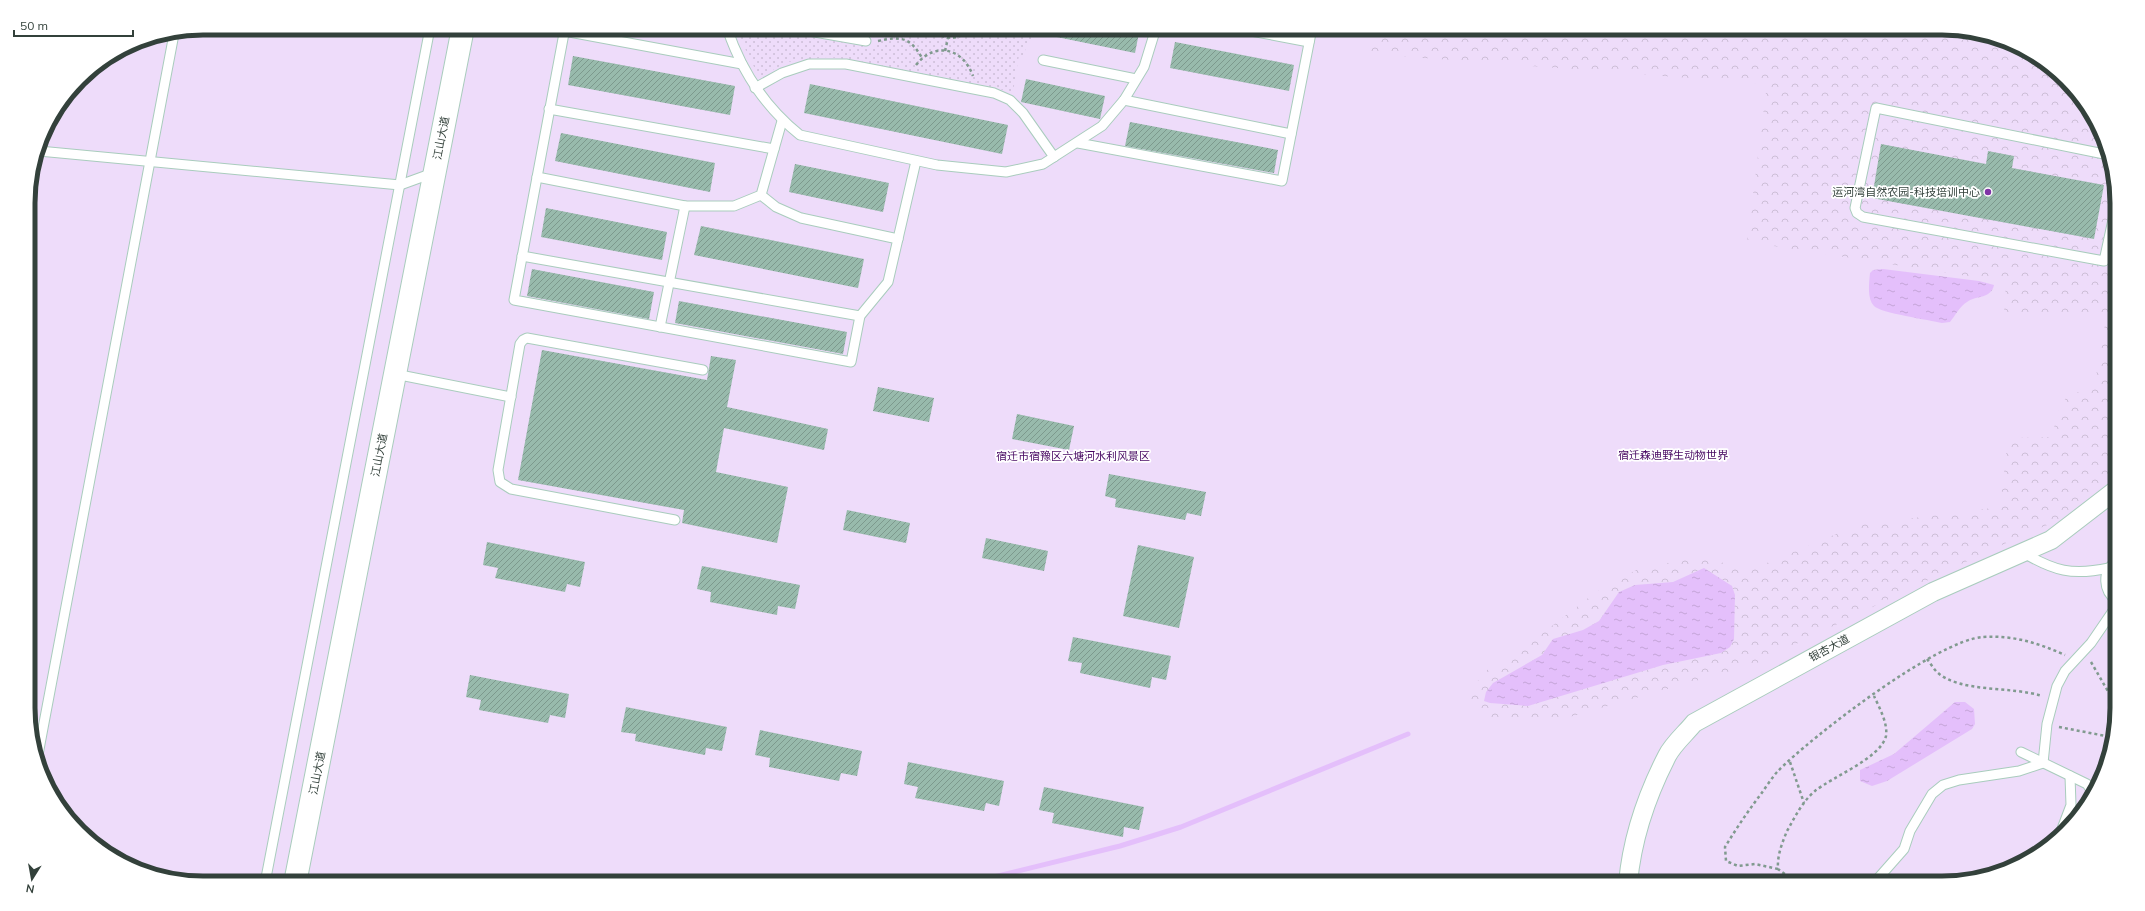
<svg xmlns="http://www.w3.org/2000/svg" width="2145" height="911" font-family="Mulish,'Noto Sans SC',sans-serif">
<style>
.green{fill:#eedcfa}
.forest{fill:url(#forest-crowns)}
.garden{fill:url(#garden-dots)}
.water{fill:url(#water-ripples)}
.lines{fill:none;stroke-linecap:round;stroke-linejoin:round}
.stream{stroke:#e4bffb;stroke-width:5}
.building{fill:url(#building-hatch)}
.service-casing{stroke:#a9ccbd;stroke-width:11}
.minor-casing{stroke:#a9ccbd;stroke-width:20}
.secondary-casing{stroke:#a9ccbd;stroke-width:24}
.path{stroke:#819a8f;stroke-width:2.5;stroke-dasharray:3 3;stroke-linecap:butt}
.service{stroke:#fff;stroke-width:9}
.minor{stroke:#fff;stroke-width:18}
.secondary{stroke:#fff;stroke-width:22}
.poi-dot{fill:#8034a6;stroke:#fff;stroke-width:1.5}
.labels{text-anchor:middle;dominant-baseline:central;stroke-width:3.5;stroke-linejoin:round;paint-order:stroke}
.street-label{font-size:11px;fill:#33413b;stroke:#fff}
.poi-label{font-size:11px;fill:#33413b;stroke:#fff;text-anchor:end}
.park-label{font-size:11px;fill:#460761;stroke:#fff}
.rim{fill:none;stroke:#33413b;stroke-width:5}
</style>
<defs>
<pattern id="forest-crowns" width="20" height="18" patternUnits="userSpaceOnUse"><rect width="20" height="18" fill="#eedcfa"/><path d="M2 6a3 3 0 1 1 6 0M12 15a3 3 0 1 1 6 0" fill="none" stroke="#cdbed7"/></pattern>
<pattern id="garden-dots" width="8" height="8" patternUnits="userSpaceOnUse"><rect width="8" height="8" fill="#eedcfa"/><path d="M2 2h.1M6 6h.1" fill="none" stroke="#cdbed7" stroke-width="1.8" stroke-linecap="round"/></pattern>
<pattern id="water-ripples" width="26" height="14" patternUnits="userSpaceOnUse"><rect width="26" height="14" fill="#e4bffb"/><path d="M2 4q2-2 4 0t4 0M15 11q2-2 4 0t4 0" fill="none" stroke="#c4a5d8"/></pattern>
<pattern id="building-hatch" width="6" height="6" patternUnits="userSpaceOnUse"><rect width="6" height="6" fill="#98baac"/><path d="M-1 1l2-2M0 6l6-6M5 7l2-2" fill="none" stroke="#7d998d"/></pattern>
</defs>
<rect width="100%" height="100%" fill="#d7fbec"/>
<polygon class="green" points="203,28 1942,28 2009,41 2048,64 2081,96 2104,136 2116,181 2117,708 2104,775 2081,815 2039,853 1998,874 1953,883 203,883 136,870 97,847 64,815 41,775 30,731 28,192 46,126 88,72 136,41"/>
<path class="forest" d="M1370 28H1942L2009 41 2048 64 2081 96 2104 136 2116 181V470L2063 518 1984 553 1755 664 1559 720 1486 721 1467 701 1482 673 1522 649 1596 592 1638 569 1702 556 1748 571 1858 525 2000 507 2008 438 2052 437 2057 414 2068 394 2091 390C2101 366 2102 338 2107 312L2021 317 2004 313 2006 282 1747 242 1767 84 1371 54Z"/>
<polygon class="garden" points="738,28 762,28 874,48 880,41 882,28 1038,28 1035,41 1028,39 1024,55 1019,55 1013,92 854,60 827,57 788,62 761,76 755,69 738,34"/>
<g class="water">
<path d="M1883 269 1979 281 1994 285C1991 299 1977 295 1967 302 1960 306 1955 316 1950 322L1942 323C1930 320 1880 313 1874 306 1867 299 1869 283 1870 273L1873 270Z"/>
<polygon points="1704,568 1732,586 1735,595 1734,639 1730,647 1721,653 1663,665 1528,706 1490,703 1484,701 1486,692 1493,683 1542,655 1553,639 1583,630 1599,621 1619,592 1635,585 1673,582"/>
<polygon points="1955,702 1965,702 1974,709 1975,724 1972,729 1887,781 1872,786 1860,781 1860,770 1894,754"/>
</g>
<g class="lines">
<polyline class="stream" points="969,883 1120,846 1181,827 1408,734"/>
</g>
<g class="building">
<polygon points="1043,28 1140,28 1135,53 1042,34"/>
<polygon points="1175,42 1294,65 1289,91 1170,68"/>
<polygon points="573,56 735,86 730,115 568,85"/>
<polygon points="1026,79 1105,96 1100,119 1021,102"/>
<polygon points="810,84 1008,125 1002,154 804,113"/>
<polygon points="1130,122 1278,150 1274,173 1125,146"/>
<polygon points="561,133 715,163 710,192 555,161"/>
<polygon points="1881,144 1986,164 1988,151 2014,156 2012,168 2104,185 2094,239 1872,198"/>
<polygon points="795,164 889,183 883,212 789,192"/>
<polygon points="546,208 667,232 662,260 541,237"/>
<polygon points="701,226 864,259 858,288 694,255"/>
<polygon points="532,269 654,292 649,319 527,296"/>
<polygon points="679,301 847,332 843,354 675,323"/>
<polygon points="542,350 707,380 711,356 736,360 727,407 828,429 824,450 724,428 716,472 788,487 777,543 682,523 684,510 518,480"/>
<polygon points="878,387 934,398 929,422 873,411"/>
<polygon points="1017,414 1074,426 1069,450 1012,439"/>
<polygon points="1109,474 1206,492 1201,516 1187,513 1185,520 1115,507 1116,499 1105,496"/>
<polygon points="847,510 910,523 906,543 843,530"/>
<polygon points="986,538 1048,551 1044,571 982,558"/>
<polygon points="487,542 585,562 580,587 567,584 565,592 495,578 498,568 483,565"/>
<polygon points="1138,545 1194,557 1179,628 1123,616"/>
<polygon points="702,566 800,585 795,609 778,606 777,615 710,602 711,592 697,589"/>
<polygon points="1073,637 1171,656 1166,680 1152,677 1150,688 1080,673 1082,663 1068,661"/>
<polygon points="470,675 569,694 565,718 550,715 548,723 479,710 481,700 466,697"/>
<polygon points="626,707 727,727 722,751 706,748 705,755 635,741 636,734 621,732"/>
<polygon points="760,730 862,751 857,776 841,773 839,781 769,767 770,758 755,755"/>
<polygon points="908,762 1004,781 999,806 986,803 984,811 915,798 918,787 904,784"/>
<polygon points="1044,787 1144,807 1139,830 1124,827 1123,837 1052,823 1054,813 1039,810"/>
</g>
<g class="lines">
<g class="service-casing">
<g id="service">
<polyline points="565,28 514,300 851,362 860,316 888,282 916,161"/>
<path d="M727 28C741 70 765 107 800 135L937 165 1006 172 1043 164 1102 126 1124 100 1144 67 1156 28"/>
<polyline points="792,28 866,41"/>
<polyline points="1235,28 1309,42"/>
<polyline points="564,31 742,64"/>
<polyline points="1043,60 1136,79"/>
<polyline points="755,88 782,73 809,64 846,64 994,93 1010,100 1023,113 1054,157"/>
<polyline points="1124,100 1291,134"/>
<polyline points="549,109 774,149"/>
<polyline points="1078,143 1282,181 1312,28"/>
<polyline points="39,151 400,185 433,173"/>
<polyline points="2109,155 1876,108 1855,208 1857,213 1863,217 2104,261 2116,206"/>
<polyline points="537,177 685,206 734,206 761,195 782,121"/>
<polyline points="761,195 776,207 801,218 898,239"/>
<polyline points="522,256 860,316"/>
<polyline points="660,327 685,206"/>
<polyline points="395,374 511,397"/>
<polyline points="675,520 511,489 500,482 498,470 520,344 523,340 527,338 703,370"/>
<path d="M2022 552C2054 571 2072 576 2109 568"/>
<path d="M2117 561C2101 571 2103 591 2117 601"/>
<polyline points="2021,752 2087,784 2093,793"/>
<polyline points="37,760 174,34"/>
<polyline points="2060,834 2071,805 2070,776"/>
<polyline points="265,883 430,28"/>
<polyline points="1874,883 1904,849 1910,831 1932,794 1943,785 1959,780 2019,771 2043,763 2047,724 2057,686 2065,671 2091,643 2117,605"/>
</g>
</g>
<g class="minor-casing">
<path id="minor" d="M1628 883C1632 839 1647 795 1667 756 1673 744 1686 733 1694 723L1933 592 2051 540 2116 490"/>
</g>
<g class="secondary-casing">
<polyline id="secondary" points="295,883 463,28"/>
</g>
<g class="path">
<path d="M932 28C943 41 959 41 971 28"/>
<path d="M878 41C901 36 910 37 922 58"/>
<polyline points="945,51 948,38"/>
<path d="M916 65C935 41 963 48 973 76"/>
<path d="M1927 659C1930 663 1933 668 1937 672 1959 693 2012 686 2042 696"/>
<polyline points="2091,662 2109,693 2115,719"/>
<polyline points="2059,727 2111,737"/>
<polyline points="1790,762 1804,803"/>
<polyline points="2099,780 2108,755"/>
<path d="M1778 869 1755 864 1738 866 1726 861 1725 847C1736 829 1748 811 1761 794 1766 787 1771 779 1777 772 1811 737 1937 640 1983 637 2013 635 2038 643 2065 655"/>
<path d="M1807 883 1786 875 1778 869C1777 856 1782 843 1787 831 1795 817 1802 802 1815 791 1832 777 1881 758 1886 736 1888 723 1879 707 1874 696"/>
</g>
<use href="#service" class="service"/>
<use href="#minor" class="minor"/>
<use href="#secondary" class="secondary"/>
</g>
<circle class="poi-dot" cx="1988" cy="192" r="4"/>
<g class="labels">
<g class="street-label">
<text transform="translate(441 138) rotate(-79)">江山大道</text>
<text transform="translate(379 455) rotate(-79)">江山大道</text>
<text transform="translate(1829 648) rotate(-28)">银杏大道</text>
<text transform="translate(317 773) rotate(-79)">江山大道</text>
</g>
<g class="poi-label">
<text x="1980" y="192">运河湾自然农园-科技培训中心</text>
</g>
<g class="park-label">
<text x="1673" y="455">宿迁森迪野生动物世界</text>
<text x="1073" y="456">宿迁市宿豫区六塘河水利风景区</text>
</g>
</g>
<path d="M0 0H2145V911H0ZM203 35H1942A168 168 0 0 1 2110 203V708A168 168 0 0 1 1942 876H203A168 168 0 0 1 35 708V203A168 168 0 0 1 203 35Z" fill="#fff" fill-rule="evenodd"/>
<path class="rim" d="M203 35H1942A168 168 0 0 1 2110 203V708A168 168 0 0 1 1942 876H203A168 168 0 0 1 35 708V203A168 168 0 0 1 203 35Z"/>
<g transform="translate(32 879) rotate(191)" stroke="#ffffff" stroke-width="3" paint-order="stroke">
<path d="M0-3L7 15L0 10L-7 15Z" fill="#33413b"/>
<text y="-6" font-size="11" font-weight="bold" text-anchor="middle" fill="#33413b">N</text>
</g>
<path d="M14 30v6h119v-6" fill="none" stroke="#33413b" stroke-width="2"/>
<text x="20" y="30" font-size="12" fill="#33413b" stroke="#ffffff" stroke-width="3" paint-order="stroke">50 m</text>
</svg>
